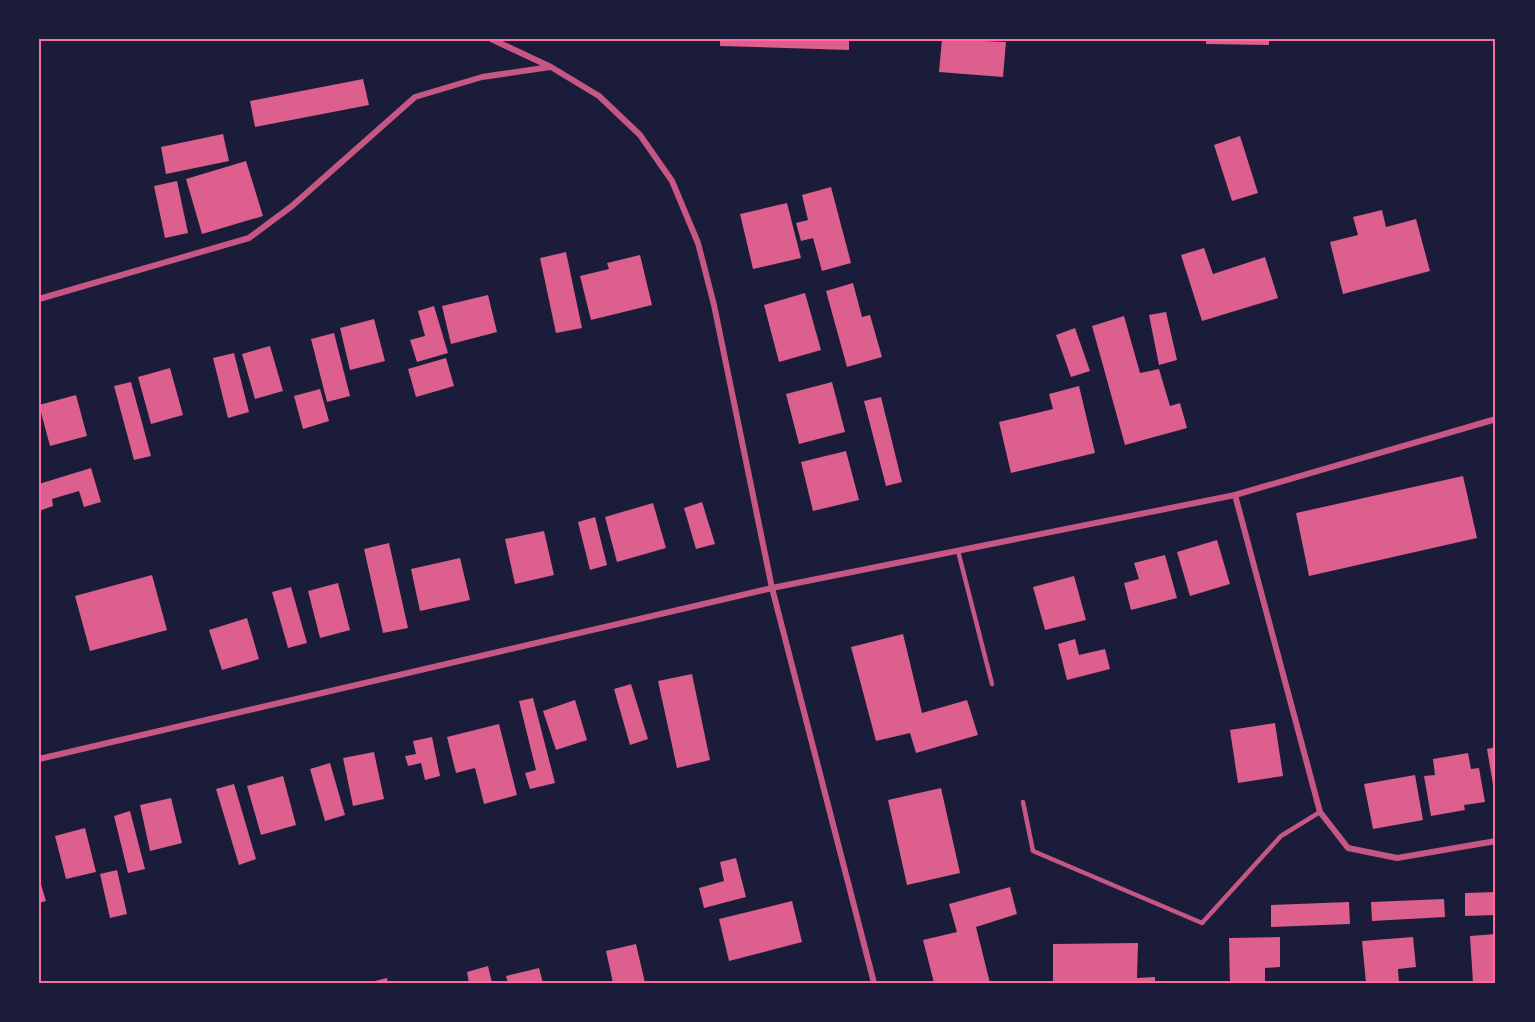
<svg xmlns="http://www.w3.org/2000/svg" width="1535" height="1022" font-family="Arial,sans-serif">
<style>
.building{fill:#dd5f8e}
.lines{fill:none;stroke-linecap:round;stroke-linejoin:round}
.service{stroke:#c65784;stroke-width:4.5}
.minor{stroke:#c65784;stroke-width:6}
.neatline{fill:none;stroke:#ff6b9d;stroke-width:2}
</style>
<rect width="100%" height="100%" fill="#1b1b3a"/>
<g class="building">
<polygon points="720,39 849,39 849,50 720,46"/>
<polygon points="942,39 1006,42 1003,77 939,72"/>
<polygon points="1206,39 1269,39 1269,45 1206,44"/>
<polygon points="363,79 369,105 255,127 250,101"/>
<polygon points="223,134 229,161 166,174 161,147"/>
<polygon points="1240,136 1258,193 1232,201 1214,145"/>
<polygon points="246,161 263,216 202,234 186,179"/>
<polygon points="177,181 188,233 165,238 154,186"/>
<polygon points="831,187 851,263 822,271 813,238 801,241 796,223 808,220 802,195"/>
<polygon points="787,203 801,258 753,269 740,214"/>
<polygon points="1382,210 1386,227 1416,219 1430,271 1343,294 1330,242 1358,235 1353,217"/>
<polygon points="1204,248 1213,274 1265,257 1278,298 1202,321 1181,255"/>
<polygon points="566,252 582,328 556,333 540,258"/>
<polygon points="640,255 652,305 591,320 580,276 609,269 607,263"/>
<polygon points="853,283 862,317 870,315 882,357 847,367 826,291"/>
<polygon points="805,293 821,350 779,362 764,305"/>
<polygon points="488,295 497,332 451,344 442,306"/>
<polygon points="434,306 448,353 417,362 410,340 425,336 418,311"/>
<polygon points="1166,312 1177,360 1159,365 1149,315"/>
<polygon points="1124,316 1140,373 1159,369 1170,406 1180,403 1187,428 1125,445 1092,326"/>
<polygon points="374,319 385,361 350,370 340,328"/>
<polygon points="1075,328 1090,371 1071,377 1056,335"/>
<polygon points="334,333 350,396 327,402 311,339"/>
<polygon points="270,346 283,391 255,399 242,354"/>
<polygon points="234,353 249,412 228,418 213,358"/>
<polygon points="446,358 454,386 416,397 408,369"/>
<polygon points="170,368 183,415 151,424 138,377"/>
<polygon points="131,382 151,456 134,460 114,386"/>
<polygon points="832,382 845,432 799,444 786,394"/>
<polygon points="1079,386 1095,453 1011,473 999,422 1053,409 1049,394"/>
<polygon points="320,389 329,421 303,429 294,396"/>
<polygon points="76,395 87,436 50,446 39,405"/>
<polygon points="881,397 902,482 886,486 864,401"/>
<polygon points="846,451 859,500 813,511 801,462"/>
<polygon points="91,468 101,502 84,507 79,491 52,499 53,506 39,511 39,484"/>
<polygon points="1463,476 1477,538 1309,576 1296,513"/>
<polygon points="702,502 715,544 696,549 684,508"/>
<polygon points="653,503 666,548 617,562 605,517"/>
<polygon points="595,517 607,565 590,570 578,522"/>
<polygon points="544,531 554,575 515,584 505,539"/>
<polygon points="1217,540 1230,584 1190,596 1177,552"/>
<polygon points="389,543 408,628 383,633 364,549"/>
<polygon points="1165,555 1177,598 1131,610 1124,583 1139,579 1134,563"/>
<polygon points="460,558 470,600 420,611 411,569"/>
<polygon points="152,575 167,630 90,651 75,596"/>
<polygon points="1074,576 1086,620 1045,630 1033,587"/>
<polygon points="338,583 350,630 320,638 308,591"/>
<polygon points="291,587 307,643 288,648 272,592"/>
<polygon points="247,618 259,659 222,670 209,630"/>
<polygon points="903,634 922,713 967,700 978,735 916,753 910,733 876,741 851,647"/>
<polygon points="1075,639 1079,655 1105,649 1110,669 1067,680 1058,644"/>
<polygon points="692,674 710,760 677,768 658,681"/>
<polygon points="631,684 648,739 630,745 614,689"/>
<polygon points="533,698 555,783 530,789 525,773 536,770 519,701"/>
<polygon points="575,700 587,740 556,750 543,711"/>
<polygon points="1275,723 1283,776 1238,783 1230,730"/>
<polygon points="499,724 517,795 484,804 475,768 456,773 447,737"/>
<polygon points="432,737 440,776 425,780 421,763 408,766 405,756 416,754 413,741"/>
<polygon points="1496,747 1496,796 1495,796 1487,749"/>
<polygon points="374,752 384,799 353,806 343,758"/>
<polygon points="1468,753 1471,769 1479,768 1485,802 1464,805 1465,810 1431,816 1424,776 1435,775 1433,759"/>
<polygon points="330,763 345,815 325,821 310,769"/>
<polygon points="1415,775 1423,820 1373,829 1364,784"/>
<polygon points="283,776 296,825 261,835 247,786"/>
<polygon points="234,784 256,859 239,865 216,789"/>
<polygon points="941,788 960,873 907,885 888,800"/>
<polygon points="171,798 182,843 150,851 140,805"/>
<polygon points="130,811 145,869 128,873 114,816"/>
<polygon points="85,828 96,872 66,879 55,836"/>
<polygon points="736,858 746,897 704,908 699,888 724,881 720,862"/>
<polygon points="117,870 127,914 110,918 100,874"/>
<polygon points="39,878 46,901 39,903"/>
<polygon points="1010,887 1017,914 976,927 990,983 934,983 923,940 957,932 949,904"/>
<polygon points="1496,892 1496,915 1465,916 1465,893"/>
<polygon points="1444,899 1445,917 1372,921 1371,902"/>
<polygon points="792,901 802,942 729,961 719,919"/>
<polygon points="1349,902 1350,924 1271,927 1271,905"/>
<polygon points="1496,934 1496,982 1473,983 1470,936"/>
<polygon points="1280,937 1280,967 1265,968 1265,983 1230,983 1229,938"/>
<polygon points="1413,937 1416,967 1398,969 1399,983 1366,983 1362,941"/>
<polygon points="1138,943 1137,978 1155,977 1155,983 1053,983 1053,944"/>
<polygon points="636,944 645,983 613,983 606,951"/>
<polygon points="488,966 492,983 469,983 467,972"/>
<polygon points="539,968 543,983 508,983 506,976"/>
<polygon points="387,978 388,983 371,983 371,982"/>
</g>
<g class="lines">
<g class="service">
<polyline points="958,551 992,684"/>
<polyline points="1023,802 1033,851 1202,923 1281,836 1320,812"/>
</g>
<g class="minor">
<polyline points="491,39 551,67 599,96 640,135 672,181 698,243 714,305 772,588 874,983"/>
<polyline points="39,299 249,238 292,206 415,97 482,77 550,67"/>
<polyline points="1235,495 1320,812 1348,848 1397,858 1496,841"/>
<polyline points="39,759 772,588 1235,495 1496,419"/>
</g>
</g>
<rect width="1535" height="1022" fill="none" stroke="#1b1b3a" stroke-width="81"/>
<rect x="40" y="40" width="1454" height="942" class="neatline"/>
</svg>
